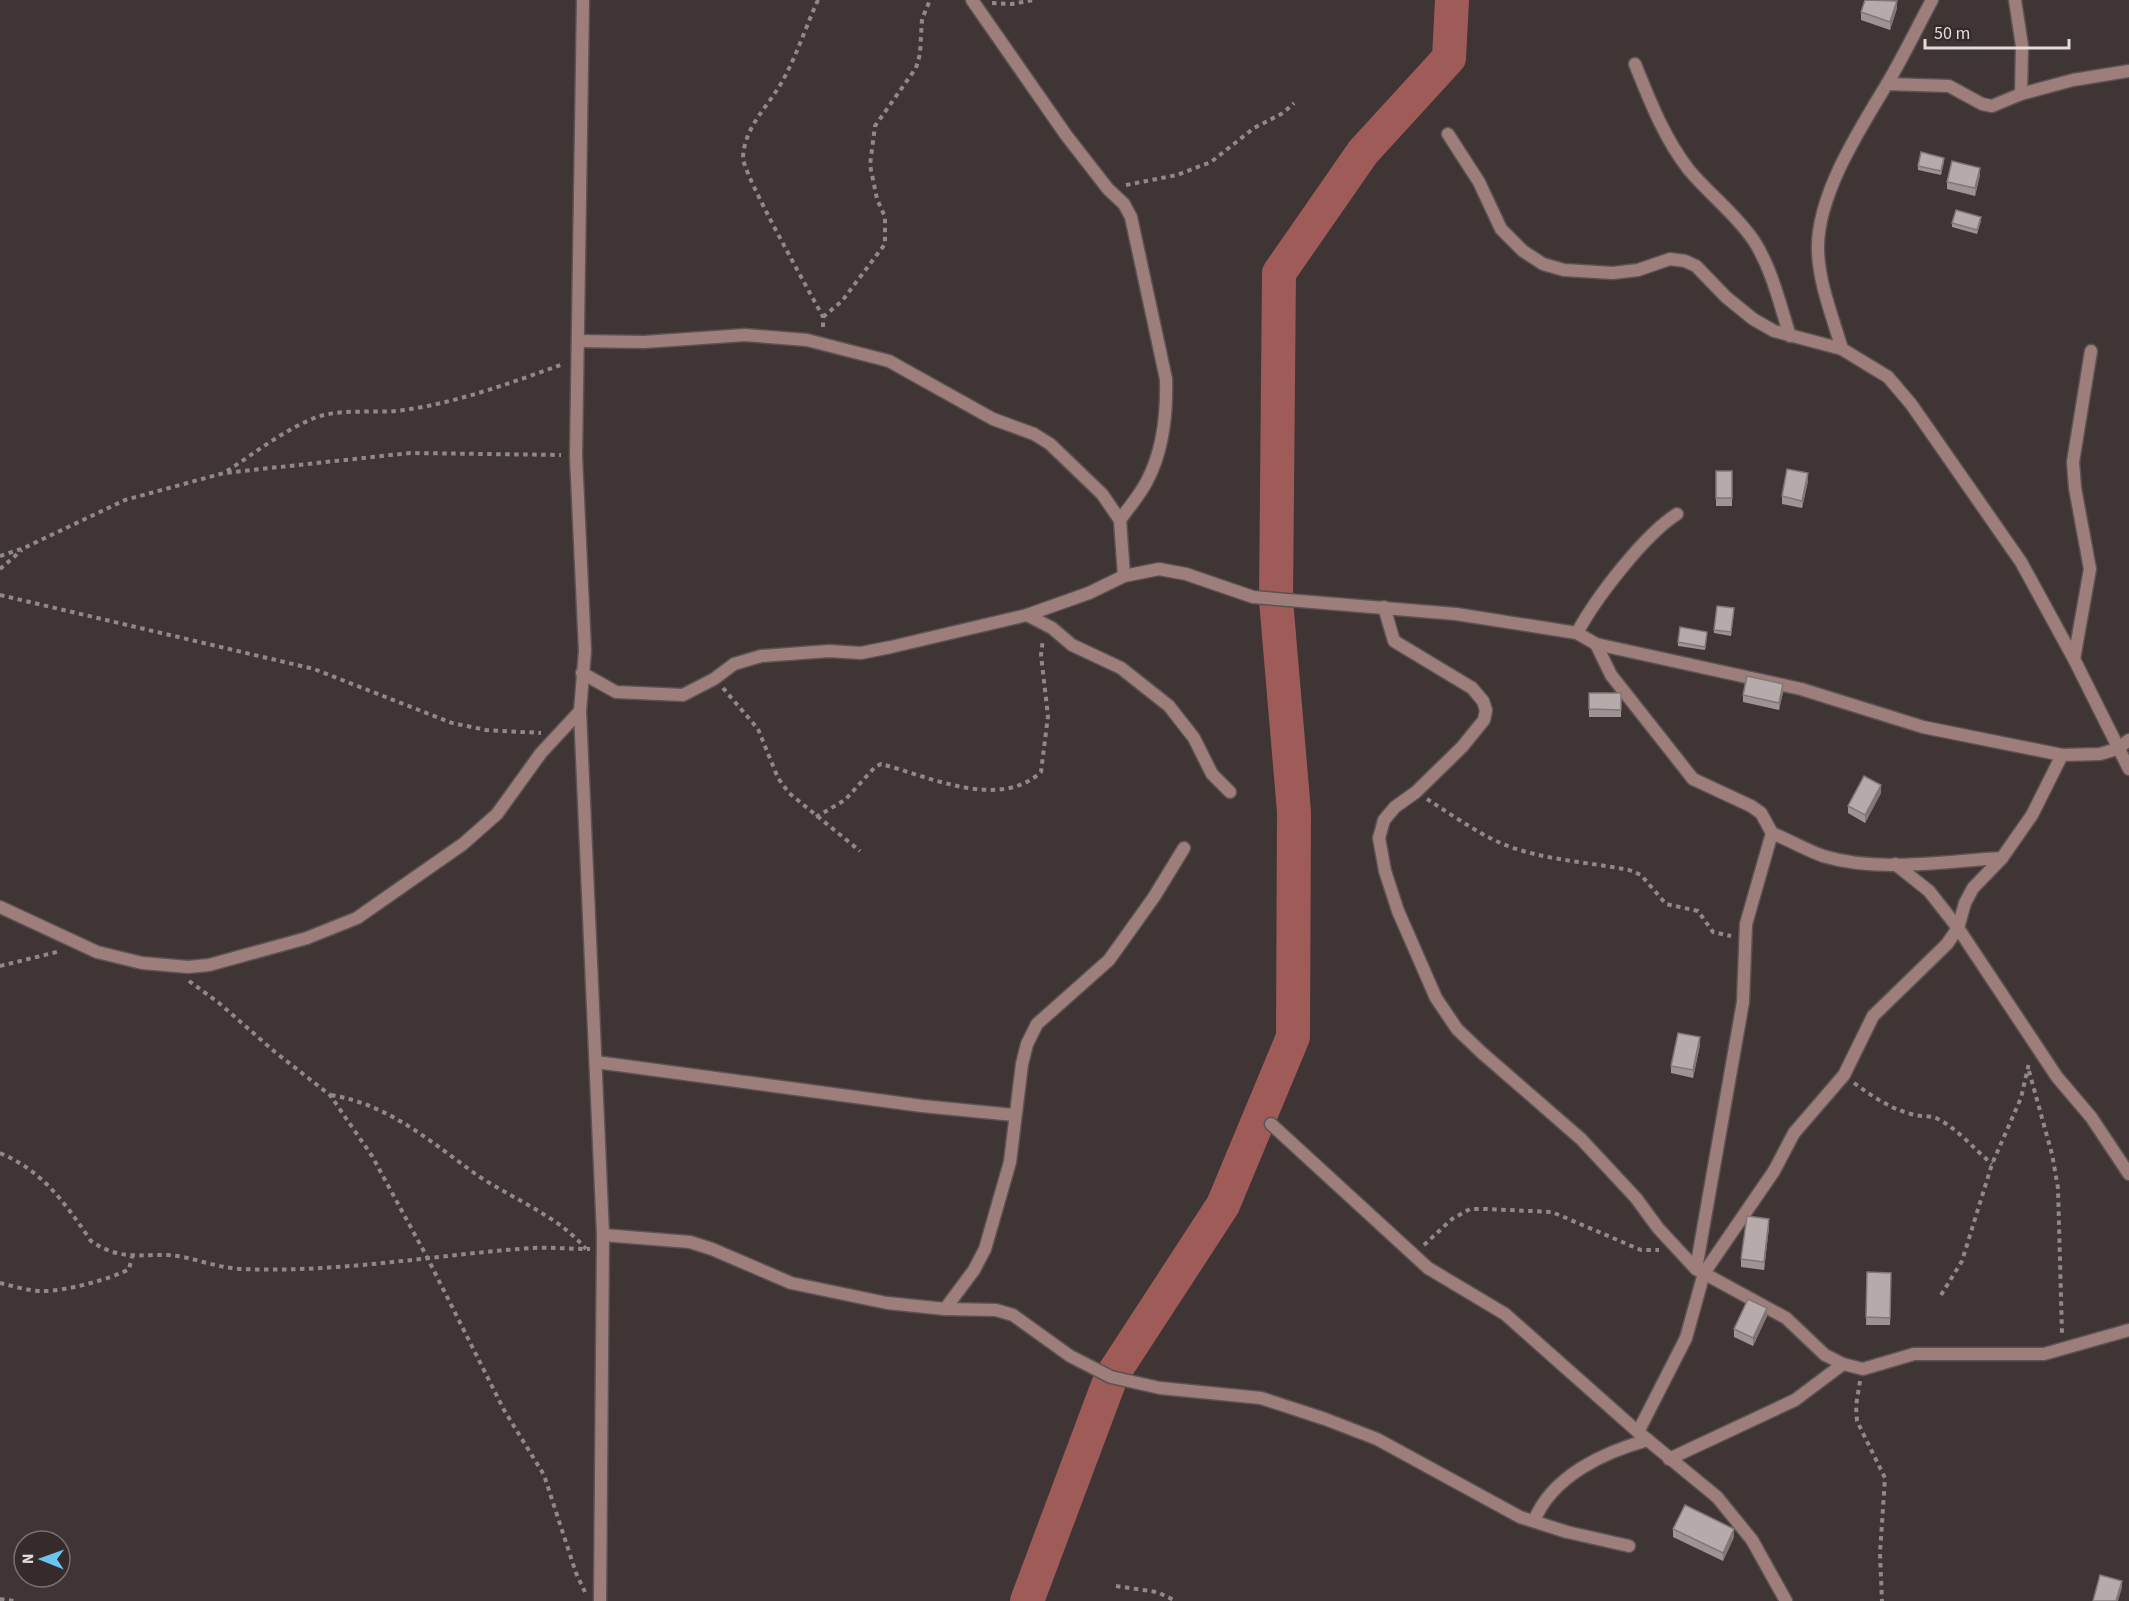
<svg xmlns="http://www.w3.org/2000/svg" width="2129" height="1601" font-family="'Source Sans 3',sans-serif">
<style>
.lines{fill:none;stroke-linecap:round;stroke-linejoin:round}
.river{stroke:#9f5b58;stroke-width:34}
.minor-casing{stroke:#5b5352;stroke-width:15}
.path{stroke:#918988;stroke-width:4;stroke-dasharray:4.5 4.5;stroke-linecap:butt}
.minor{stroke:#9e7e7b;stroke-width:12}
.wall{fill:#9d9392}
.shaded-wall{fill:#7f7877}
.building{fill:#b6abaa;stroke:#7f7877;stroke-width:1.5}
</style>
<rect width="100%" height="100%" fill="#3e3534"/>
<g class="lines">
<polyline class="river" points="1027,1601 1111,1377 1223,1205 1293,1037 1294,812 1276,600 1279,273 1363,152 1449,58 1452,0"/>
<g class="minor-casing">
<g id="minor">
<polyline points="583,0 576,456 585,651 580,711 603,1235 600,1601"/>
<path d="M972 0 1066 135 1108 189 1124 204 1131 217 1166 379C1167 413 1163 451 1147 481 1140 495 1129 507 1120 520"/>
<polyline points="2015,0 2022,46 2021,94"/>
<path d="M1635 64C1650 101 1664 138 1689 170 1710 195 1736 214 1754 241 1772 269 1780 305 1790 336"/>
<polyline points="1887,84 1949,86 1982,104 1992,106 2021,94 2073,80 2129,71"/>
<polyline points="1448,134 1479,182 1501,229 1523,251 1543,264 1564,270 1613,273 1638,270 1670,259 1685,261 1696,266 1726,297 1753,319 1774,331 1842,349 1888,377 1911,404 2021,562 2074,659 2129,769"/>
<polyline points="578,341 644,342 745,335 807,340 889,361 993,419 1034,434 1050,444 1102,494 1120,520 1124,576"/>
<path d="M1842 349C1833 318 1819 284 1818 251 1816 197 1859 130 1887 84 1903 57 1917 28 1932 0"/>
<polyline points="1384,607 1394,641 1472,688 1483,701 1486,710 1484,720 1462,747 1416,792 1395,807 1384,820 1379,838 1385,871 1398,911 1436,998 1457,1029 1481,1052 1581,1139 1636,1198 1658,1228 1696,1269 1786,1318 1825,1355 1843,1364"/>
<polyline points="1027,615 1052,628 1072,645 1121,668 1169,706 1194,738 1212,774 1230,792"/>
<path d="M1577 633C1595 599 1644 535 1677 514"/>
<polyline points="1596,644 1611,675 1693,779 1751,806 1761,813 1772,833 1746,924 1743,1002 1696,1269"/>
<polyline points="2074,659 2090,569 2075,488 2073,462 2091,351"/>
<polyline points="582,673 616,692 683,695 714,679 734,664 761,656 829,651 861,653 891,647 1027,615 1089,593 1124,576 1159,569 1186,574 1253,597 1456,614 1577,633 1596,644 1801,689 1923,727 2062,755 2100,754 2117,749 2129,740"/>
<path d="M1772 833C1789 840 1806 850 1823 856 1879 873 1945 861 2002 858"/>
<polyline points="1895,864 1929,891 1958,928 2057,1077 2091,1117 2129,1174"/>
<polyline points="0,907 97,952 142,963 188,967 209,965 307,938 357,918 463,844 497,814 541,753 580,711"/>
<polyline points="596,1062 922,1106 1014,1115"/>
<polyline points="1271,1124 1428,1268 1505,1314 1638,1432 1717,1497 1752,1540 1786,1601"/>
<polyline points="603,1235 690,1242 712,1249 791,1283 887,1303 945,1309 974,1270 985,1249 1010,1162 1022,1064 1027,1044 1037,1024 1109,960 1154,897 1184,848"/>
<polyline points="945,1309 996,1310 1013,1315 1070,1356 1111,1377 1160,1388 1261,1398 1325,1419 1377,1439 1520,1517 1567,1532 1629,1546"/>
<polyline points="1638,1432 1686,1338 1704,1273 1774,1171 1794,1133 1844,1075 1873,1016 1947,944 1958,928 1965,903 1973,888 2002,858 2032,815 2062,755"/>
<polyline points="1669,1459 1795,1400 1843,1364 1863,1369 1914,1354 2044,1354 2129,1330"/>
<path d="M1534 1521C1552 1476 1604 1452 1648 1440"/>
</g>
</g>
<g class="path">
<path d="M818 0C806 26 797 55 783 80 769 106 745 125 743 157 742 173 811 294 823 317V329"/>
<polyline points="992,3 1012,4 1033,0"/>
<polyline points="1126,185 1177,175 1211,162 1254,128 1283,113 1294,103"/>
<polyline points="823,317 842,301 885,244 885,217 877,199 870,165 875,126 916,68 920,54 922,19 930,0"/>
<path d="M227 471C255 453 285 429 317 417 345 408 375 414 404 410 456 403 514 382 563 364"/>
<polyline points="0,556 24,548 125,500 224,473 410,453 561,455"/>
<polyline points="0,569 22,550"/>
<polyline points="0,595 314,669 452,723 486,730 541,733"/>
<polyline points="723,688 758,729 778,778 789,793 860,851"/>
<path d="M1427 799C1447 812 1469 827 1490 838 1532 860 1584 861 1629 870L1641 875 1666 904 1698 911 1713 932 1731 936"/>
<path d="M816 817 845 800 875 767 881 764C928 776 999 811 1041 772L1048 716 1041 655 1043 639"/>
<polyline points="0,966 61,951"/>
<polyline points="189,981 219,1003 275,1052 330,1095 372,1156 427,1257 504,1410 544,1475 576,1573 585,1592"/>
<polyline points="2029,1071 2052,1154 2058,1188 2062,1334"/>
<path d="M1854 1083C1872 1096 1889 1108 1911 1114 1920 1117 1930 1115 1938 1119 1958 1129 1975 1150 1992 1164"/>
<path d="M331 1095C390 1105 431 1142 477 1175 514 1200 557 1215 586 1249"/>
<path d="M0 1153C43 1171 65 1203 91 1241 126 1265 147 1250 183 1257 202 1261 221 1268 241 1269 339 1273 434 1255 531 1248 550 1247 571 1249 590 1249"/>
<polyline points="1424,1245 1452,1219 1470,1209 1486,1209 1552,1212 1641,1250 1659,1250"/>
<path d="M0 1283C13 1286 28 1291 42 1291 62 1292 112 1279 129 1269L132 1257"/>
<polyline points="1941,1295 1962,1261 1992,1164 2021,1098 2029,1063"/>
<polyline points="1860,1381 1856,1406 1857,1421 1885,1478 1880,1553 1882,1601"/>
<polyline points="1116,1586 1157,1592 1176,1601"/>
<polyline points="0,1599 14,1601"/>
</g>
<use href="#minor" class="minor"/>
</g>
<g class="wall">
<polygon points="1897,8 1890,30 1861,20 1861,12"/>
<polygon points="1944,162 1941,175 1918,170 1918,166"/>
<polygon points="1980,175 1975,196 1947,189 1947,182"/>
<polygon points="1981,221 1977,234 1952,227 1952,223"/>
<rect x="1716" y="471" width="16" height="35"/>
<polygon points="1808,481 1802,508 1782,504 1782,496"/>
<polygon points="1734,612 1731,636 1714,633 1714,630"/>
<polygon points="1707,636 1705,650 1678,646 1678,642"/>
<polygon points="1783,692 1779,710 1743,702 1743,695"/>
<rect x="1589" y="693" width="32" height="24"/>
<polygon points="1881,793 1865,823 1848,813 1848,806"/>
<polygon points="1700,1045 1693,1078 1671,1073 1671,1066"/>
<polygon points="1769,1227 1764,1270 1741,1267 1741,1259"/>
<polygon points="1867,1272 1891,1273 1890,1325 1866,1325"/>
<polygon points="1767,1316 1753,1346 1734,1337 1734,1329"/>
<polygon points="1673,1529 1734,1537 1723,1561 1673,1537"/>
</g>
<g class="shaded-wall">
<polygon points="1897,1 1897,8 1890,30 1890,22"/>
<polygon points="1980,168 1980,175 1975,196 1975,188"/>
<polygon points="1808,473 1808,481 1802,508 1802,501"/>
<polygon points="1783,684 1783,692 1779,710 1779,703"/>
<polygon points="1881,785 1881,793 1865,823 1865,815"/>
<polygon points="1700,1037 1700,1045 1693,1078 1693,1070"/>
<polygon points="1769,1219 1769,1227 1764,1270 1764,1262"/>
<polygon points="1767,1308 1767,1316 1753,1346 1753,1338"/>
<polygon points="1734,1529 1734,1537 1723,1561 1723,1553"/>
<polygon points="2122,1581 2122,1588 2118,1601 2116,1601"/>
</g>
<g class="building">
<polygon points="1865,0 1897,1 1890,22 1861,12"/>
<polygon points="1921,152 1944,158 1941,171 1918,166"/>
<polygon points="1952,161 1980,168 1975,188 1947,182"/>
<polygon points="1956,210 1981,217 1977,230 1952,223"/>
<polygon points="1787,469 1808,473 1802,501 1782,496"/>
<rect x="1716" y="471" width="16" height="27"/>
<polygon points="1717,606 1734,608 1731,632 1714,630"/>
<polygon points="1680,627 1707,632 1705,647 1678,642"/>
<polygon points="1747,676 1783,684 1779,703 1743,695"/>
<polygon points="1589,693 1621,693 1621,710 1589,709"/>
<polygon points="1864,776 1881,785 1865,815 1848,806"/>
<polygon points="1678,1033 1700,1037 1693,1070 1671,1066"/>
<polygon points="1747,1216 1769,1219 1764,1262 1741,1259"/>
<polygon points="1867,1272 1891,1273 1890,1318 1866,1317"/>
<polygon points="1748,1299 1767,1308 1753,1338 1734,1329"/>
<polygon points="1685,1505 1734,1529 1723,1553 1673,1529"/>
<polygon points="2100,1575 2122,1581 2116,1601 2093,1601"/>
</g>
<g transform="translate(42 1559) rotate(271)"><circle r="28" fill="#342b2a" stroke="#797170" stroke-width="1.5"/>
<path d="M0-4.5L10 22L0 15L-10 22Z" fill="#6ac3f1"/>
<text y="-9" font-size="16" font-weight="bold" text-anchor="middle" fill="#e1dbda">N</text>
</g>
<path d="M1925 39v9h144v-9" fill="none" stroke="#e1dbda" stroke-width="3"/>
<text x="1934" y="39" font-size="18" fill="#e1dbda" stroke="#342b2a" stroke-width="4.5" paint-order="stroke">50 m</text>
</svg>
